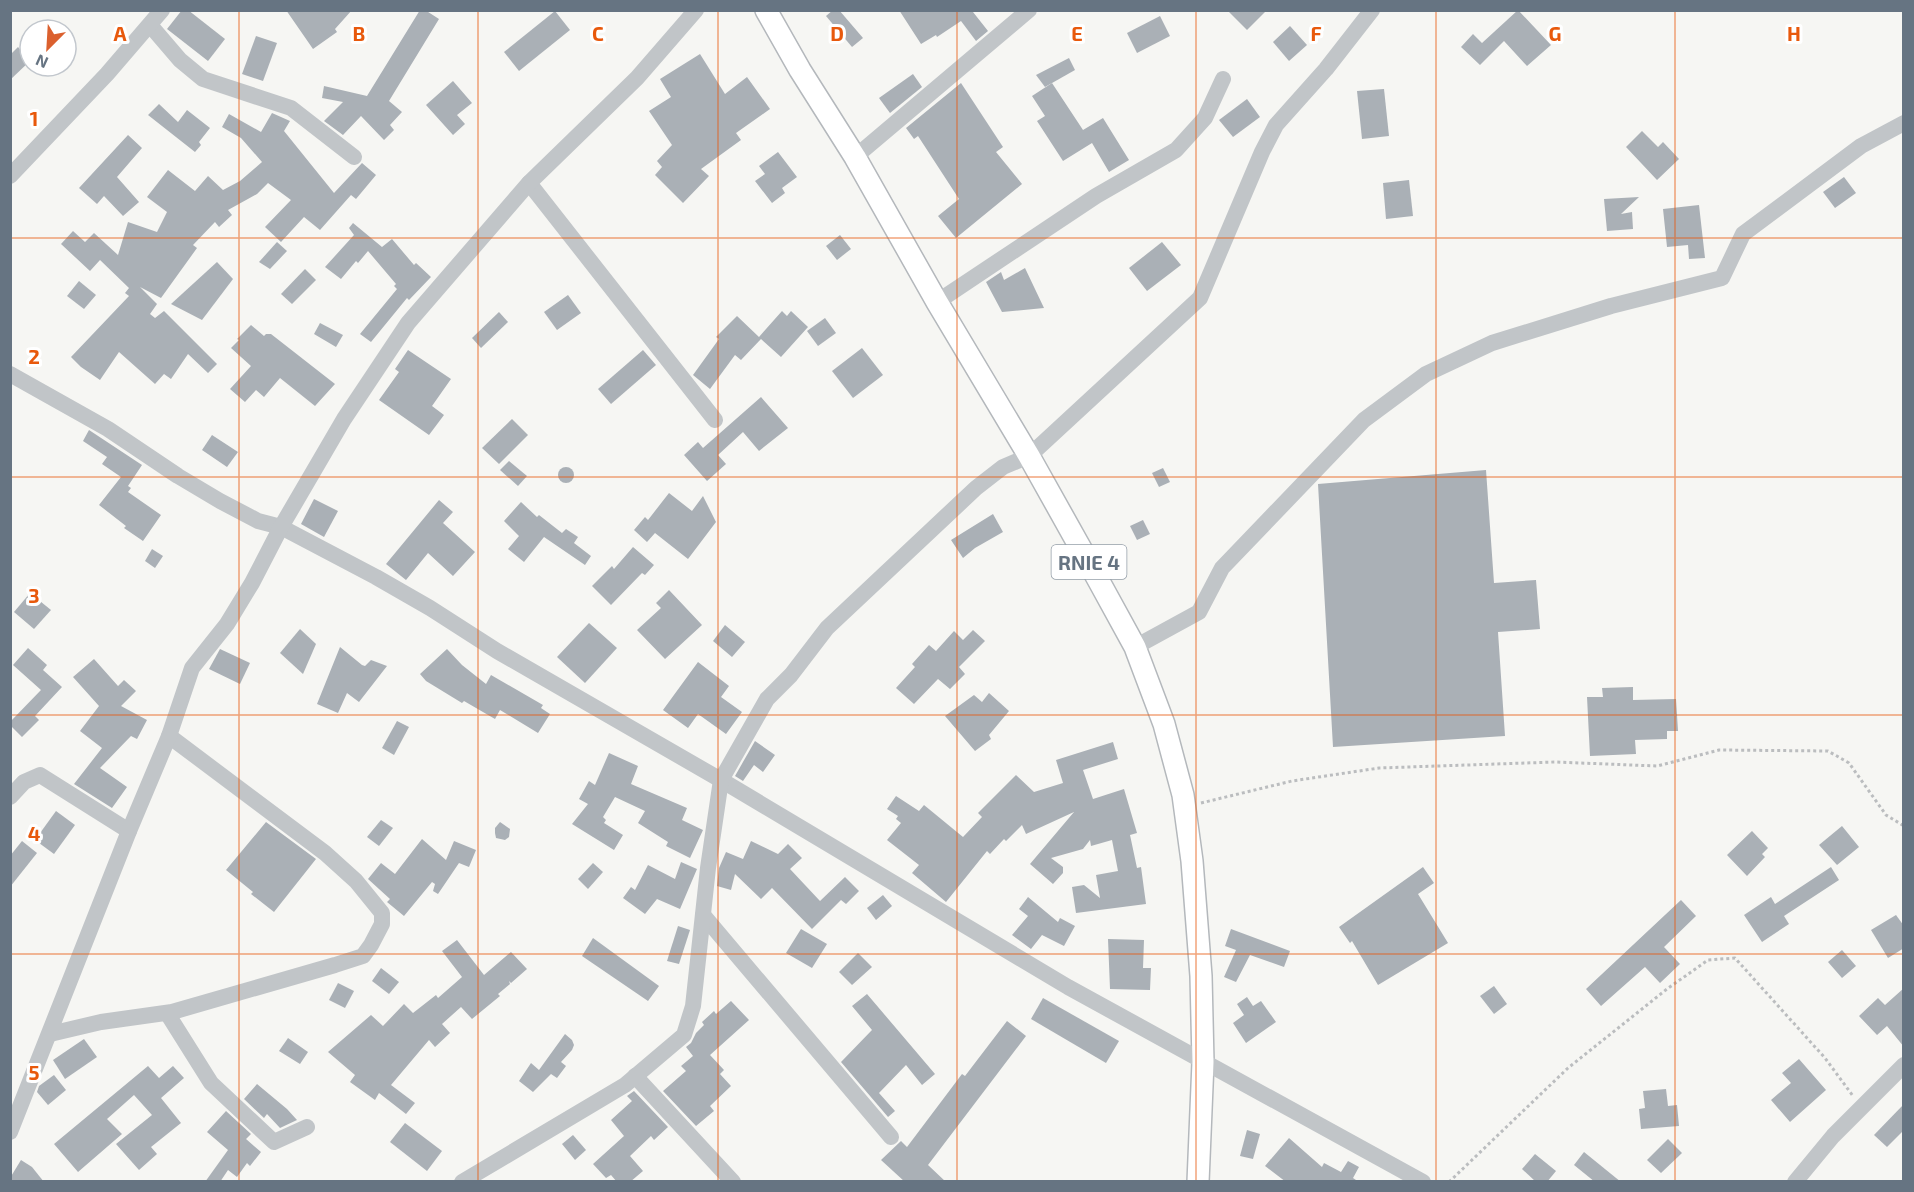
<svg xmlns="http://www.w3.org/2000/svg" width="1914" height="1192" font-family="'Exo 2',sans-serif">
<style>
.building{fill:#aab0b6}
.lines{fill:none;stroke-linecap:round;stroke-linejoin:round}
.major-casing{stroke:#b4b8bc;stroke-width:24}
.path{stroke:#bbbdbf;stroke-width:3;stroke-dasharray:3 3;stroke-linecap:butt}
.minor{stroke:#c1c5c8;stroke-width:16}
.major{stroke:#fff;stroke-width:21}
.grid{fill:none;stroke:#e8590c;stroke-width:1.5;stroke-opacity:0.55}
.labels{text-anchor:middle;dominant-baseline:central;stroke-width:6;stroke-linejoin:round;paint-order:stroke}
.shield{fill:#fff;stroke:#949ea8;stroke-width:1.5}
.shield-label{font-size:20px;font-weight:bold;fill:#667482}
.grid-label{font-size:20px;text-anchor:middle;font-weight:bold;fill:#e8590c;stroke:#fff;stroke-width:6;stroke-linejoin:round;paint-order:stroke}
</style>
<rect width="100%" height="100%" fill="#f6f6f3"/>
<g class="building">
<polygon points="182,10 188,10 225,39 208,61 167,29"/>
<polygon points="286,10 352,10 335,29 337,32 313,49"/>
<polygon points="420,10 425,10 439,19 389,101 402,112 390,125 394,130 384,140 361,116 343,135 324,121 343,102 322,98 324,86 367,96"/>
<polygon points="833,10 839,10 863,38 852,47 826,16"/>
<polygon points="899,10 976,10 973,12 988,31 976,41 961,21 937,37 936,35 921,44"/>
<polygon points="1227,10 1267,10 1247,30"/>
<polygon points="1518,10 1551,45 1527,66 1504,41 1480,65 1461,47 1473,34 1482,43"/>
<polygon points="555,11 570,30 519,71 504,52"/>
<polygon points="1160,16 1170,36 1137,53 1127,33"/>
<polygon points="1290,26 1307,45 1289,61 1273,42"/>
<polygon points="256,36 277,43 263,81 242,74"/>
<polygon points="18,47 30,61 10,80 10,55"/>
<polygon points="700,54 725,94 747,77 770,109 736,133 741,140 701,169 709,176 683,203 655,175 662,167 657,161 672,145 649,111 671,97 660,79"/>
<polygon points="1069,58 1075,70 1045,87 1036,75"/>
<polygon points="913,74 922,87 890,113 879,98"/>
<polygon points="453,81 472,103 457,115 465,124 453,135 426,105"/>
<polygon points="961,83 1003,147 996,152 1022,184 956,238 938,216 959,199 918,136 914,139 906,128"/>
<polygon points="1052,83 1083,130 1103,118 1129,160 1109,172 1092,143 1063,161 1037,121 1045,116 1032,96"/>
<polygon points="1384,89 1389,136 1362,139 1357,91"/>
<polygon points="1247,99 1260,117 1233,137 1219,120"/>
<polygon points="159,104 178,122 187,110 210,128 199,142 201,145 195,152 148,115"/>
<polygon points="272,113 290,121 284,131 334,193 362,163 376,175 356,199 351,195 320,230 304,217 281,242 265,227 291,200 268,183 257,194 228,210 232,215 219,227 215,222 193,245 197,248 161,298 140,287 157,304 150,314 155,318 164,311 217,364 208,373 188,354 171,379 164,374 155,384 119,352 100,380 81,367 71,357 129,296 125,293 129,288 100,260 90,271 61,244 73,231 85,242 94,233 118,255 128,222 157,232 167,212 147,197 168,170 195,191 208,176 223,190 240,181 262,162 241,138 222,127 229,114 261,132"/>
<polygon points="1642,131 1658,147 1663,142 1679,159 1657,180 1626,147"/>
<polygon points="128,135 142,148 117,177 139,202 123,216 104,196 97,204 79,188"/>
<polygon points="778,152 797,177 782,188 785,193 772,203 755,181 765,174 759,166"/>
<polygon points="1844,177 1856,193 1835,208 1823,192"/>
<polygon points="1409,180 1413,216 1386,219 1383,183"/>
<polygon points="1639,197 1621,214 1632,212 1633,229 1607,231 1604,199"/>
<polygon points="1699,205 1705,258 1689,259 1688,245 1667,247 1663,209"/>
<polygon points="353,223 382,247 392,239 414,265 416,263 431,277 409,300 407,298 371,342 360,334 397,289 394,286 396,284 368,251 358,263 356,261 341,279 325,267 354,235 349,228"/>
<polygon points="840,235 851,249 837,260 826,246"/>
<polygon points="277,242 287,251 270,269 259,262"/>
<polygon points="1162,242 1181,265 1147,291 1129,268"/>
<polygon points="217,262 233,279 202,320 171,304"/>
<polygon points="1025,268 1044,308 1002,312 986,282 1001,272 1004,280"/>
<polygon points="305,269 316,280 292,304 281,294"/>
<polygon points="79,281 96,295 84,309 67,296"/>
<polygon points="568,295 581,313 557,330 544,312"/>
<polygon points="782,311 787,316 791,311 808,327 781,357 761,339 741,360 735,355 710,389 693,375 719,339 716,337 737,316 759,337"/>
<polygon points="499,312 508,322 481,348 472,338"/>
<polygon points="825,318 836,333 818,346 807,331"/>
<polygon points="320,323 343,335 336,347 314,334"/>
<polygon points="251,325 264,336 266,334 271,334 335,384 315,406 280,378 264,397 256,390 245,402 230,389 251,366 231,348 239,340 237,339"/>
<polygon points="862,348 883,375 853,398 832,371"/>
<polygon points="408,350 451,379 432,406 444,415 429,435 379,400 399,372 395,369"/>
<polygon points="643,350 656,365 611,404 598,389"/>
<polygon points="761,397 788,428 759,451 743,432 718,455 726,464 707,481 684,455 698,442 703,448"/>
<polygon points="512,419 528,435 499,464 482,448"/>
<polygon points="89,430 142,465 128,486 131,488 128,492 161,515 143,541 124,528 126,526 99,505 121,477 102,464 107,457 83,441"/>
<polygon points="212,435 238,452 227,467 202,450"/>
<polygon points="509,461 527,476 518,486 500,470"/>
<circle cx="566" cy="475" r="8"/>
<polygon points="1163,468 1170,482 1159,487 1152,473"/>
<polygon points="1486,470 1494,583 1536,580 1540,629 1498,632 1505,736 1333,747 1318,484"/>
<polygon points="669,493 692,511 703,496 716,522 688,559 655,533 647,542 634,530 645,517 648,520"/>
<polygon points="314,499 338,511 324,537 301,524"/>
<polygon points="439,500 453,512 443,523 475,552 453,576 428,553 406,580 386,564"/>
<polygon points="521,502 537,517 539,515 562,533 566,529 578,537 574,543 591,556 585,565 544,537 524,562 508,549 519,536 504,521"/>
<polygon points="993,514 1003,532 975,548 963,558 951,540"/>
<polygon points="1143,520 1150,534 1137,540 1130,526"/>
<polygon points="633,547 654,565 645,575 642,573 611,605 592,586 612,566 614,569"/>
<polygon points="152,549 163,556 155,568 145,561"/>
<polygon points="669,590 702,625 665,659 637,630 661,608 656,603"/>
<polygon points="30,593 51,610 34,629 14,612"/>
<polygon points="589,623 617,648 585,683 557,657"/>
<polygon points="725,625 745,642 732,657 713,641"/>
<polygon points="300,629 316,644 303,674 280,653"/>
<polygon points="973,630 985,641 959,667 965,674 950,689 938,679 914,704 896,688 915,667 912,664 929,645 936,651 954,631 963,640"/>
<polygon points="340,647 362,665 365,666 371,660 387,666 359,702 347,693 338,713 317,704"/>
<polygon points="28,648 47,665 43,670 62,687 35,716 39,720 22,737 10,725 10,722 41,690 13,665"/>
<polygon points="220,649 250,663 240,684 209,669"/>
<polygon points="447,649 462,665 486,684 491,675 543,705 541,708 550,714 538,733 500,710 495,719 464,701 462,703 426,681 420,674"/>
<polygon points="94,659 118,686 124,680 136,691 121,706 147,720 137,739 131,736 100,768 127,787 112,808 74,784 102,748 80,731 99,706 73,677"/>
<polygon points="698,662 729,686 721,697 742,712 726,734 698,714 688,728 663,710"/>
<polygon points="1633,687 1633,700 1676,699 1678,731 1667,731 1667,739 1635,740 1636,754 1590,756 1587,697 1603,697 1602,688"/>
<polygon points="989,693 1009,711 989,735 991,739 975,751 945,716 974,695 982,702"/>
<polygon points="397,721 409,727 394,755 382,748"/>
<polygon points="755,741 775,755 763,772 754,765 743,781 735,776"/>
<polygon points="1113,742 1118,759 1083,770 1093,799 1124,789 1137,833 1130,835 1137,868 1141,867 1146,904 1076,913 1072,887 1084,885 1100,898 1096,875 1118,871 1112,840 1091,846 1090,840 1083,849 1051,858 1063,867 1063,873 1053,884 1030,864 1074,812 1026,834 1022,825 1006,841 1004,839 990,854 987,851 946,902 912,873 919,865 887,840 901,823 896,819 898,816 887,809 896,796 919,811 924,805 963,837 982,817 978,813 1016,775 1034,792 1063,783 1056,760"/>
<polygon points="609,753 638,766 631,784 687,808 682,820 703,830 690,858 666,846 668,842 638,823 645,811 615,797 603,817 606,820 604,823 623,835 614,850 572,824 588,804 579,799 589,781 595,785"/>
<polygon points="56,811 75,825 54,854 35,840"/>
<polygon points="381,820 393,828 379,846 367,837"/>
<polygon points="266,822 316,859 274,912 251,894 253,892 226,870"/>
<polygon points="500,822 510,829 509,837 505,840 496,838 495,833 495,828"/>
<polygon points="1842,826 1859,847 1837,865 1819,845"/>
<polygon points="1752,831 1768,848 1762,854 1765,857 1747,876 1727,855"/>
<polygon points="422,839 446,860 454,841 476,850 469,867 459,863 438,894 433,891 435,884 432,882 404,916 387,902 390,899 368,879 381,863 395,874"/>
<polygon points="22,841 37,853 10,887 10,856"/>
<polygon points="751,841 778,854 788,844 802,858 790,869 820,901 845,877 859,891 846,904 841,900 812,929 772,888 761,899 735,874 731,890 717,886 719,868 726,852 743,859"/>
<polygon points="681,862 697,869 680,909 657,899 645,914 623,898 631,887 635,890 648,865 675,879"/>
<polygon points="593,863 603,872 588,889 578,879"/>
<polygon points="1423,867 1434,883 1418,894 1448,943 1378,985 1352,941 1350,943 1339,927"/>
<polygon points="1831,867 1839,880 1784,916 1789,924 1762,942 1744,915 1771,897 1775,904"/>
<polygon points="883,895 892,906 876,920 867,908"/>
<polygon points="1028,897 1058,922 1060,918 1075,926 1064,946 1042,935 1031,949 1012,935 1028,916 1019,909"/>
<polygon points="1681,900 1696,916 1664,947 1680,964 1660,983 1645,967 1601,1006 1586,989"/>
<polygon points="1896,915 1904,926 1904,948 1888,958 1871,930"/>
<polygon points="678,926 690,930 679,964 667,961"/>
<polygon points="801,929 827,944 812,968 786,953"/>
<polygon points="1231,929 1290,951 1284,967 1250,955 1236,982 1224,977 1236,950 1225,946"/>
<polygon points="593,938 659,986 648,1001 582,956"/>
<polygon points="1108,939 1144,940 1143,968 1151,968 1150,990 1110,989"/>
<polygon points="457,940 484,975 511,952 527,969 511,983 509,981 510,984 498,994 500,996 472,1019 461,1007 442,1024 450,1033 435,1047 429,1040 391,1085 415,1103 406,1114 379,1093 375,1100 350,1082 355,1075 328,1052 371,1015 383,1026 404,1004 413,1013 436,995 438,998 462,977 442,951"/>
<polygon points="1842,950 1856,966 1842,978 1828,962"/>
<polygon points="858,953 872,967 852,985 839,972"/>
<polygon points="381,968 399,982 389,994 372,981"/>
<polygon points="338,983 354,991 345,1008 329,1000"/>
<polygon points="1494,986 1507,1004 1494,1014 1480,996"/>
<polygon points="1904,988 1904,1047 1887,1026 1877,1035 1859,1016 1878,998 1885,1005"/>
<polygon points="867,994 935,1074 922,1085 906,1065 879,1093 895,1111 888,1117 841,1062 872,1030 852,1006"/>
<polygon points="1247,997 1253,1006 1261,1001 1276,1022 1246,1043 1233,1023 1244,1015 1237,1004"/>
<polygon points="1043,998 1119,1041 1106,1063 1031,1019"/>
<polygon points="731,1001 749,1020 710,1055 724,1070 720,1074 731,1086 710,1106 714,1111 696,1126 663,1091 686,1071 681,1066 693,1056 686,1047 691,1043 696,1033 704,1025 702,1022 714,1011 716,1014"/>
<polygon points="1007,1021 1026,1036 928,1165 946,1182 905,1182 881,1160 901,1141 907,1147 962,1074 965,1076"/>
<polygon points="565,1034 572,1040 574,1045 572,1050 561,1062 566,1066 557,1078 551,1074 533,1092 519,1081 531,1063 539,1070"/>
<polygon points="288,1038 308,1052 300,1064 279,1051"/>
<polygon points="84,1039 97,1057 65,1079 53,1060"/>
<polygon points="1799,1059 1826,1090 1790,1122 1771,1100 1791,1083 1782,1073"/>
<polygon points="148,1066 159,1078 173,1066 184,1078 161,1098 181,1123 151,1147 157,1154 139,1170 116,1144 152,1115 134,1095 107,1119 122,1134 78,1172 54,1144"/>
<polygon points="54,1075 66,1090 48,1105 37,1092 39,1086"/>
<polygon points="257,1084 287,1109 297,1120 280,1128 267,1114 264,1118 244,1099"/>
<polygon points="1666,1089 1668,1106 1677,1105 1679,1126 1641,1129 1639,1109 1645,1108 1643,1091"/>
<polygon points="634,1091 668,1127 654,1140 651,1136 630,1156 643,1171 630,1182 617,1182 611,1175 606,1178 593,1164 624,1136 611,1120 632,1101 627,1096"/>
<polygon points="1904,1104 1904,1130 1887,1147 1874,1135"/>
<polygon points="226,1111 251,1134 246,1139 261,1152 250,1166 247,1163 237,1177 228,1170 220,1182 205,1182 228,1150 207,1132"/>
<polygon points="405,1123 442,1151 427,1171 390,1142"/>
<polygon points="1247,1130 1260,1134 1253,1159 1240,1156"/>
<polygon points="573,1135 586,1150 575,1160 562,1144"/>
<polygon points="1289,1138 1322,1167 1324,1163 1341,1172 1348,1161 1359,1167 1353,1178 1359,1182 1286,1182 1265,1166"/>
<polygon points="1668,1139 1682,1153 1661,1173 1647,1160"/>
<polygon points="1584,1152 1621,1182 1595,1182 1574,1165"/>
<polygon points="1535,1154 1556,1171 1547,1182 1536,1182 1522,1169"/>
<polygon points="21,1160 32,1167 44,1182 10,1182 10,1178"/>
</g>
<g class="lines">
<g class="major-casing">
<polyline id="major" points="766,10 800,70 855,157 937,302 1029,456 1095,574 1135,647 1164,724 1183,795 1192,861 1201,976 1203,1062 1198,1182"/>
</g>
<g class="path">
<polyline points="1201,803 1292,781 1379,768 1555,762 1657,766 1719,750 1828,751 1849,763 1886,815 1904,826"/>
<polyline points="1449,1182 1568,1068 1667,989 1708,960 1735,958 1825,1058 1853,1096"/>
</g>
<g class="minor">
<polyline points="150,25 180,60 203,79 291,108 354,157"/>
<polyline points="855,157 1029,10"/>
<polyline points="10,176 107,74 162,10"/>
<polyline points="529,183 715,420"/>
<polyline points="937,302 1096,196 1176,150 1205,118 1223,79"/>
<polyline points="10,374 108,429 178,476 220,501 258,521 281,527 376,577 430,608 497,651 721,780 1068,987 1423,1182"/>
<polyline points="1135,647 1199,612 1222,568 1364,420 1426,374 1492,343 1611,306 1722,278 1743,234 1861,146 1904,123"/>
<polyline points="10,797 24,782 40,775 129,831"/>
<polyline points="703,915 891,1137"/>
<polyline points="167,1013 211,1083 274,1142 307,1127"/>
<polyline points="50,1034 101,1022 172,1012 335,965 363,956 371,945 382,924 382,913 356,881 325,853 169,736"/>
<polyline points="635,1076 733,1182"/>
<polyline points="10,1132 129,831 169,736 192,668 227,624 252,583 281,527 344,419 408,323 529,183 637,78 696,10"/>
<polyline points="462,1182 625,1085 684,1035 693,1006 708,868 721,780 767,699 791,675 827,628 976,488 1003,467 1029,456 1200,298 1262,152 1276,125 1326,69 1372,10"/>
<polyline points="1795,1182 1833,1136 1904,1065"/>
</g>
<use href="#major" class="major"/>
</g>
<path class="grid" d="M239 10V1182M478 10V1182M718 10V1182M957 10V1182M1196 10V1182M1436 10V1182M1675 10V1182M10 238H1904M10 477H1904M10 715H1904M10 954H1904"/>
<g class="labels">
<rect class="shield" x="1051.5" y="545" width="75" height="34" rx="4.5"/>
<g class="shield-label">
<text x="1089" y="562">RNIE 4</text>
</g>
</g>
<g class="grid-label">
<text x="120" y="41">A</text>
<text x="359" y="41">B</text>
<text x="598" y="41">C</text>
<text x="837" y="41">D</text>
<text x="1077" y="41">E</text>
<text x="1316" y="41">F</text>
<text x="1555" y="41">G</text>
<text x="1794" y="41">H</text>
<text x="34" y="126">1</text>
<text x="34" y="364">2</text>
<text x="34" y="603">3</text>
<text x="34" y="841">4</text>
<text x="34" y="1080">5</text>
</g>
<rect width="1914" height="1192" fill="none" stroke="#667482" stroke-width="24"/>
<g transform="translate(48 48) rotate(204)"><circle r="28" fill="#ffffff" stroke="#c2c7cd" stroke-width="1.5"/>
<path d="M0-4.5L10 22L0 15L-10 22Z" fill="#db602e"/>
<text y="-9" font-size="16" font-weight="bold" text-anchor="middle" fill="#667482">N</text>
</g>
</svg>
